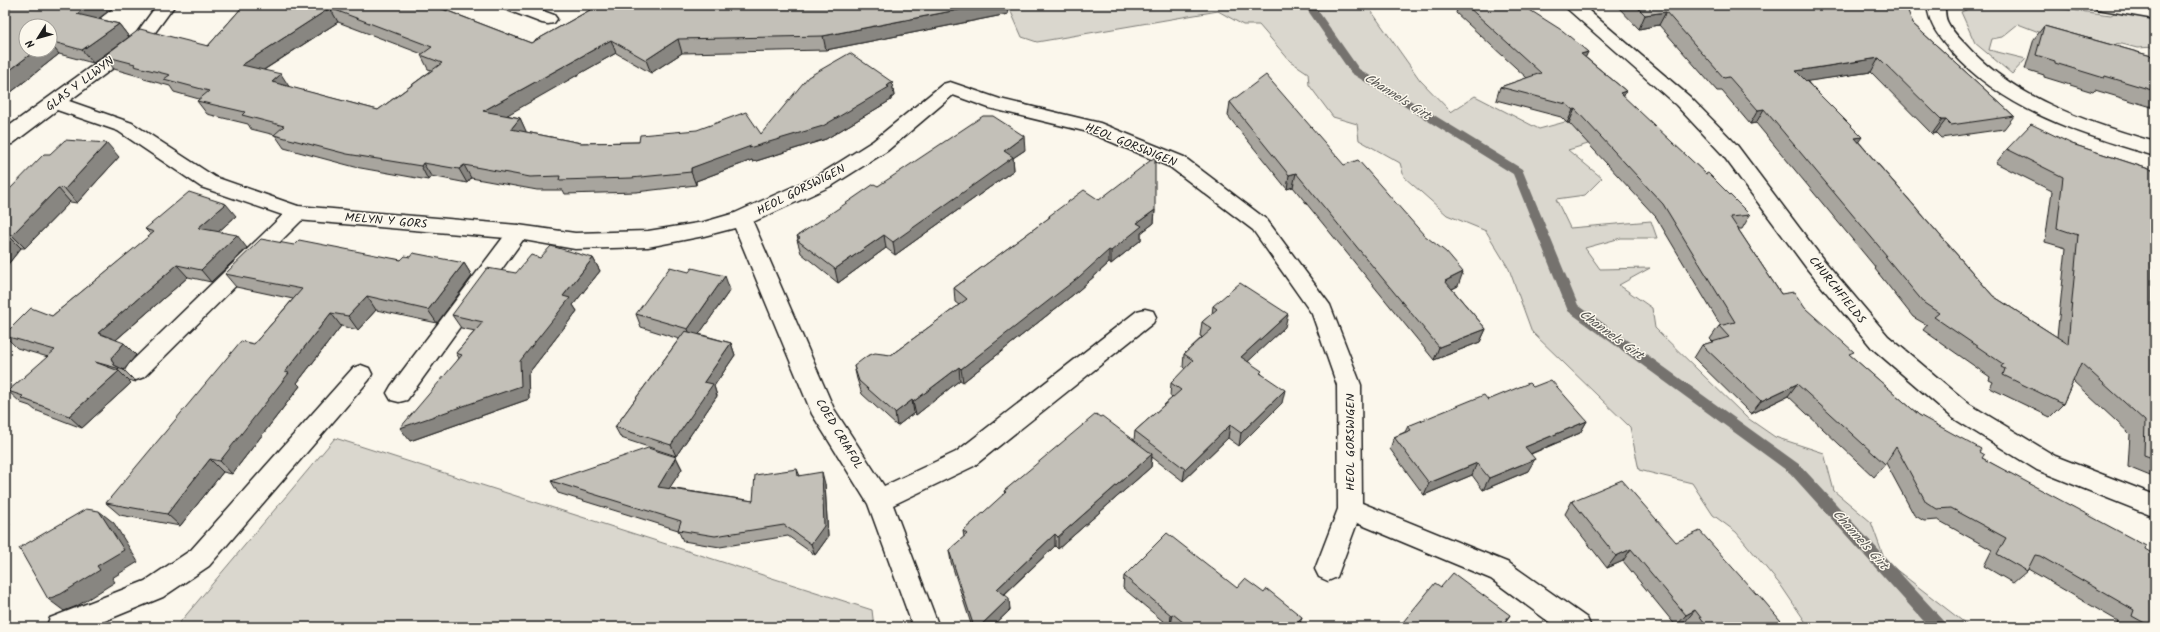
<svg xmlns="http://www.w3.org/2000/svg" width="2160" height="632" font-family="Kalam,sans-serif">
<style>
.green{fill:#dad7ce;stroke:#7b7a75}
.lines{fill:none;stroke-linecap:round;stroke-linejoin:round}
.stream{fill:#74726e;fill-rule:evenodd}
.lane-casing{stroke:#1c1c1c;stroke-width:3}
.street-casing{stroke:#1c1c1c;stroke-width:3}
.lane{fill:#fbf7ec;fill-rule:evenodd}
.street{fill:#fbf7ec;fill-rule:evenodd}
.wall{fill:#a8a59e;stroke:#1c1c1c;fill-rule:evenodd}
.shaded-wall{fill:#888681;stroke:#1c1c1c}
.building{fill:#c3c0b8;stroke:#1c1c1c;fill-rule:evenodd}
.labels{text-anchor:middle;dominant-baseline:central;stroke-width:3;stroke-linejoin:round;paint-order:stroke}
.street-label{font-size:12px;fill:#1c1c1c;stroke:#fbf7ec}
.water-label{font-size:13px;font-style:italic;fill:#575653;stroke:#fbf7ec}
</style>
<rect width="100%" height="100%" fill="#fbf7ec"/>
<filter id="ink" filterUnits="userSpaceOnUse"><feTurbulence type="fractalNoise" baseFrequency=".025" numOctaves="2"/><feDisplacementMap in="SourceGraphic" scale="8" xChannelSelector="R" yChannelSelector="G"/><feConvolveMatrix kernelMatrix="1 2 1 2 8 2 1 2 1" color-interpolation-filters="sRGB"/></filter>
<g filter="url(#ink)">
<g class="green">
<polygon points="1008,5 1367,5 1420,80 1451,112 1475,96 1539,129 1565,122 1589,124 1588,144 1568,150 1602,178 1585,195 1556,199 1570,228 1651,221 1657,238 1621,238 1585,248 1600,269 1650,268 1619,285 1652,308 1655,328 1746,417 1775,437 1824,453 1834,491 1871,522 1885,561 1970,627 1809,627 1782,587 1736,532 1713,515 1692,483 1639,470 1630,427 1532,332 1509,269 1486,231 1447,215 1404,177 1400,163 1359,140 1357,124 1333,117 1309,85 1308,73 1290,61 1259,25 1243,25 1218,11 1037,42 1022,37"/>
<polygon points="1978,5 2039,6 2111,15 2121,9 2155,17 2155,47 2137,48 2122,44 2092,48 2044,34 2018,24 2002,37 1992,39 1989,50 2026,59 2012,74 1975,43 1961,12"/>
<polygon points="335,438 872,610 874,627 176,627"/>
</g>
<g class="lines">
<polygon class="stream" points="1304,5 1314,5 1359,69 1522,169 1578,305 1800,465 1945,622 1947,627 1929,627 1790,473 1568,311 1513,174 1351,73"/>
<g class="lane-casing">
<g id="lane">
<polygon points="297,206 304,208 307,213 304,218 144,377 136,380 128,377 125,371 128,365 290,208"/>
<polygon points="518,225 525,227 528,232 525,237 407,400 399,402 391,400 387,393 391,386 511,227"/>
<polygon points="361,365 369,368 372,374 369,380 209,566 163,597 90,627 46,627 50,618 145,581 191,550 353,368"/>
</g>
</g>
<g class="street-casing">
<g id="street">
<polygon points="157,5 175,5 148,42 69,101 132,123 215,177 298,206 518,225 575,233 648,231 704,222 735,213 819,175 873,141 943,84 950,82 1000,99 1100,123 1184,157 1267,220 1330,305 1361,385 1362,503 1509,563 1587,618 1591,627 1556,627 1491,579 1357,523 1337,577 1328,581 1319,577 1315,569 1338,509 1337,385 1312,314 1253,230 1170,167 1088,132 989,108 953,95 887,151 833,185 753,222 834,409 884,486 956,452 1137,311 1145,309 1153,311 1156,317 1153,323 974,466 893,505 939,627 913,627 868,504 812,414 735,228 704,236 648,247 575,249 518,239 297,220 201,187 118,131 57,110 12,144 5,145 5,129 136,34"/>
<polygon points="502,5 527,5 554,15 557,19 554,23 548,24 542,23 505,9"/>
<polygon points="1563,5 1582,5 1690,97 1736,144 1822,258 1888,336 1969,404 2055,456 2155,495 2155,517 2037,470 1953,418 1872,348 1808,270 1722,154 1676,105"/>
<path d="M1927 5H1945C1945 11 1945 18 1948 23 1952 31 1959 38 1965 44 2013 98 2088 123 2155 142V156C2083 135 2003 110 1952 52 1938 35 1930 27 1927 5Z"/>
<polygon points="2094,5 2133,5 2155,9 2155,19 2103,10 2097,9"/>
</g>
</g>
<use href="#lane" class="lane"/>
<use href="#street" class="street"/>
</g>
<g class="wall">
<path d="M14 5H117L99 19 119 24 129 37 208 46 244 5H434L435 6 531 43 597 6V5H1007L1008 14 826 50 682 53 651 73 616 53 506 115 520 118 526 132 581 143 639 142 761 134 892 82 894 96 891 98V100L826 139 753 162 752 160 696 181V185L636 192 565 194 563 190H537L471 178 467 183 431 176 428 180 355 167 284 148 275 135 251 129 248 124 207 114 197 101 199 99 174 92 170 86 144 79 142 77 114 69 104 56 115 47 93 63 59 54 5 97V11ZM338 22 422 54 421 55 428 69 432 70 378 110 289 87 264 70ZM50 26V50H26Z"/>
<polygon points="1458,5 1522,5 1588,52 1585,57 1626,91 1623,97 1750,215 1742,229 1738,229 1781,294 1805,308 1851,356 1919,415 1979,452 1982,458 2145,549 2155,627 2115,627 2118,621 2028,569 2027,571 2013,583 1984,566 1992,550 1938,520 1924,521 1914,515 1886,463 1874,477 1788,396 1751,414 1694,358 1702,345 1713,342 1710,339 1719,326 1721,326 1656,217 1569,123 1567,123 1561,117 1496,100 1500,87 1527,78 1456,13"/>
<polygon points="1616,5 1902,5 1913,24 2014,116 2004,129 1941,138 1936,133 1932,134 1871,72 1807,81 1858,141 1993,296 2057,337 2066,248 2045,242 2052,191 1996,163 2007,149 2072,144 2155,171 2155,249 2153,251 2152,251 2152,302 2155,303 2155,478 2128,467 2130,434 2073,381 2063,404 2050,417 1990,388 1993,382 1989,380 1990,377 1923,330 1927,325 1913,317 1875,269 1876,268 1756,123 1750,124 1722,91 1717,91 1659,25 1639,29"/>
<polygon points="2044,26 2155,57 2155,108 2095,90 2093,92 2044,77 2044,75 2025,69 2034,39"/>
<polygon points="1230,102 1344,165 1458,286 1452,289 1486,329 1480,342 1434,360 1293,187 1287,189 1228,116"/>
<polygon points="1025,150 1013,158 1014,170 895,255 886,248 838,283 801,253 797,240 798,239 797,236 878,186"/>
<polygon points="119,157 77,203 70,202 25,248 21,248 5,268 5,190 8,191"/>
<polygon points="1099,200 1155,210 1154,223 1141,233 1141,240 1111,264 1109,263 1079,290 963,382 960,380 916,415 914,413 897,426 862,394 857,379 854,366 891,355 959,305 955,302 954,288 1049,218 1049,216"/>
<polygon points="236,216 218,232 247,248 211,282 188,277 116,340 136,355 124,370 136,382 128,380 131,383 82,428 35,410 30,406 21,403 8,391 48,357 17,348 5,336 5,334 52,316 151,235 145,229"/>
<polygon points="294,245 401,260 464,263 472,276 437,323 376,310 358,330 341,326 297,383 300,386 232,474 223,472 180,526 120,515 106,503 254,344 293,299 236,287 225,274"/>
<polygon points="540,258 593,258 600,271 573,305 577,311 528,374 529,399 410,441 459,358 456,353 475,331 461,328 452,315"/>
<polygon points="730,290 699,334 731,343 735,355 714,386 717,396 676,456 621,438 615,427 679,339 641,327 636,314"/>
<polygon points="1213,306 1285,327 1248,361 1262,374 1282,403 1239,446 1228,438 1183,481 1152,457 1151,467 1058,549 1055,546 1004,595 1010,610 992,627 972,627 951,562 949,550 964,537 963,531 1005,494 1004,491 1100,417 1134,440 1135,431 1172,398 1170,396 1171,383 1185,369 1183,367 1184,354 1202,337 1200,336 1202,322 1212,314"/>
<polygon points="1533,387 1587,421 1580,433 1531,454 1528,471 1483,490 1472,475 1424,495 1390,449 1394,437 1405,432 1408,426 1488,400"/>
<polygon points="676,457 682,469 669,488 753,501 797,469 800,476 825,484 828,537 815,555 788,536 720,547 683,541 678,530 558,493 551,481"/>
<polygon points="1572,501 1676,542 1757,595 1786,627 1689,627 1685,622 1676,626 1623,561 1607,568 1565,514"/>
<polygon points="1124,576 1237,588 1299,627 1174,627 1171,625 1170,627 1123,588"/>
</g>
<g class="shaded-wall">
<polygon points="88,5 117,5 87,27 77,14"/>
<polygon points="983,5 1007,5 1008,14 826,50 823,36"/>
<polygon points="330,8 338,22 251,78 242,65"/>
<polygon points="1666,12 1659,25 1639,29 1645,15"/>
<polygon points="119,24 129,37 93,63 82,50"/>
<polygon points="678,39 682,53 651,73 646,60"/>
<polygon points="611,40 616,53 490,125 483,111"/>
<polygon points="50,43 59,54 5,97 5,74 36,50 50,50"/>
<polygon points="1588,52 1582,65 1581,54"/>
<polygon points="1879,58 1871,72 1789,84 1796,71"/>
<polygon points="281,74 290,88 272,82"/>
<polygon points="892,82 894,96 891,98 891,100 826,139 753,162 752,160 696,181 696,185 691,172 691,168 887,86"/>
<polygon points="1626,91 1620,105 1620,93"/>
<polygon points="1575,109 1569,123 1567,123 1573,110"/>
<polygon points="1764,109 1756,123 1750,124 1758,110"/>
<polygon points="520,118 526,131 518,142 511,129"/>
<polygon points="1942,120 1946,120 1936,133 1932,134"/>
<polygon points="1024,136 1025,150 1013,158 1014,170 895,255 893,242 1004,151"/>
<polygon points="1862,137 1853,150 1855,138"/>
<polygon points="107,143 119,157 77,203 65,189"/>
<polygon points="423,163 431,176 428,180 421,166"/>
<polygon points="464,165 471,178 467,183 459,169"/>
<polygon points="1296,173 1293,187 1287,189 1289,175"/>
<polygon points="58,188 70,202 25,248 12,235"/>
<polygon points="226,204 236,216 208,241 198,228"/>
<polygon points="1155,210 1154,223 1141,233 1141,240 1111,264 1111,251 1137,223"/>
<polygon points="7,234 21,248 5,268 5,237"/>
<polygon points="237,235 247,248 211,282 201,270"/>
<polygon points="884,235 886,248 838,283 835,269"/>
<polygon points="1109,250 1109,263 1079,290 963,382 961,369"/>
<polygon points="593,258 600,271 573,305 577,311 528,374 529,399 410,441 400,428 563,296"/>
<polygon points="464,263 472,276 437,323 428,310"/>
<polygon points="177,265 188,277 110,345 98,333"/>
<polygon points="1463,272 1458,286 1440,295 1445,281"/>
<polygon points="725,276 730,290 693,343 688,329"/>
<polygon points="367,296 376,310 358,330 348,316"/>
<polygon points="331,313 341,326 297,383 300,386 232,474 220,461 285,372"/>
<polygon points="1288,314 1285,327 1239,370 1241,357"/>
<polygon points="1486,329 1480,342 1434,360 1439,347"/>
<polygon points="124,343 136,355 124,370 114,365 111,358"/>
<polygon points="731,343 735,355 714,386 717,396 676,456 671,445 704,382"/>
<polygon points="959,367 960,380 916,415 913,402"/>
<polygon points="119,371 131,383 82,428 69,416"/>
<polygon points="1797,384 1788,396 1751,414 1761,401"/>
<polygon points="1285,390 1282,403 1239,446 1241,433"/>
<polygon points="912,400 914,413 897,426 895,413"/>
<polygon points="1587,421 1580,433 1518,459 1525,447"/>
<polygon points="1230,425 1228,438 1183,481 1185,469"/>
<polygon points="1152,454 1151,467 1058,549 1058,537"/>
<polygon points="676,457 682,469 663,498 658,487"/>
<polygon points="210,459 223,472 180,526 167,514"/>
<polygon points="1535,459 1528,471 1483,490 1489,478"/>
<polygon points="1477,463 1472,475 1424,495 1429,483"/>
<polygon points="822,472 825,484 828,537 815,555 811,544"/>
<polygon points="99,511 114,523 138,562 112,578 115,582 77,606 64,611 48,599 97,566"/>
<polygon points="5,521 10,524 5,532"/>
<polygon points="1055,534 1055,546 998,600 997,589"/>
<polygon points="1631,549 1623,561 1607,568 1616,556"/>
<polygon points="1009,598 1010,610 992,627 979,627"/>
<polygon points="1695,610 1685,622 1676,626 1686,615"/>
<polygon points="1173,614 1171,625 1170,627 1171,615"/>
<polygon points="1510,615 1502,627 1500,627"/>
<polygon points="1302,617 1299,627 1294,627"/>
</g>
<g class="building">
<polygon points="14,5 88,5 77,14 119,24 82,50 50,41 50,26 26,26 26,50 36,50 5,74 5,11"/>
<path d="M244 5H432L531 43 599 5H983L823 36 678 39 646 60 611 40 483 111 520 118 511 129 581 143 639 142 640 135 697 130 746 112 761 134 808 77 850 53 892 82 887 86 889 87 823 126 749 148 751 146 691 168V172L631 178 559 180 560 176 530 177 464 165 459 169 423 163 421 166 347 154 274 135 284 126 242 115 245 112 197 101 209 91 164 79 170 75 134 66 135 64 104 56 140 29 208 46ZM330 8 432 47 421 55 442 63 378 110 272 82 281 74 242 65Z"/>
<polygon points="1466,5 1522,5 1563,31 1588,52 1581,54 1626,91 1620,93 1706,174 1708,173 1750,215 1730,217 1781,294 1794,292 1805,308 1854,352 1849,354 1919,415 1981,449 1979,452 1984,455 1982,458 2146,546 2145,549 2155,555 2155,627 2152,627 2132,616 2134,610 2040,556 2035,555 2027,571 1997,554 2006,538 1951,508 1937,509 1926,502 1896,447 1885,464 1797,384 1761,401 1702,345 1729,337 1719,326 1735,322 1663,204 1575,109 1573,110 1566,104 1500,87 1541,73"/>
<polygon points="1635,5 1902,5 1908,11 1913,24 2014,116 1951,125 1946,120 1942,120 1879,58 1796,71 1862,137 1855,138 1993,296 2068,344 2078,235 2057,228 2063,177 2007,149 2031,124 2072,144 2155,171 2155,234 2152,233 2152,302 2155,303 2155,459 2144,455 2145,421 2081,363 2063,404 2003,375 2005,369 2001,367 2003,364 1934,317 1939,313 1924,303 1885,256 1887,256 1764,109 1758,110 1729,77 1724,78 1666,12 1645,15"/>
<polygon points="2044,26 2155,57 2155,91 2105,76 2104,78 2055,63 2055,61 2036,55"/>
<polygon points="1266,75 1344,165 1358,160 1424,235 1446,252 1463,272 1445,281 1486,329 1439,347 1296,173 1289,175 1230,102"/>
<polygon points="983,116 993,116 1024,136 1004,151 1013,157 893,242 884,235 835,269 797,240 800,238 797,236 842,206 874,184 878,186"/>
<polygon points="65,140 107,143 65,189 58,188 12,235 7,234 5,237 5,190 8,191 44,154 50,154"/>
<polygon points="1155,157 1155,210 1137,223 1142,226 1111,251 1109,250 1079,277 961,369 959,367 913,402 912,400 895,413 859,381 854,366 867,356 875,353 891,355 967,299 954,288 1050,217 1049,216 1084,190 1099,200"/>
<polygon points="189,192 226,204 198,228 237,235 201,270 177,265 98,333 124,343 111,358 114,365 124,370 95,362 119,371 69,416 21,398 23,396 8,391 55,350 5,336 5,334 31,308 52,316 154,232 145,229"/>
<polygon points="261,239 294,245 299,240 401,260 405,256 410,257 413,253 464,263 428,310 367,296 348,316 331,313 285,372 289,373 220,461 210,459 167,514 106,503 241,341 254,344 302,289 225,274"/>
<polygon points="551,246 593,258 563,296 570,298 520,361 521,386 400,428 462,355 456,353 483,322 452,315 487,268 516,273 531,255 540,258"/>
<polygon points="670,267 689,272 692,268 725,276 688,329 636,314"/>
<polygon points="1240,283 1288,314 1241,357 1262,371 1260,373 1285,390 1241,433 1230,425 1185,469 1135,431 1181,390 1171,383 1193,360 1184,354 1212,329 1202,322 1217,309 1213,306"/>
<polygon points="685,331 731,343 704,382 713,384 671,445 615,427"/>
<polygon points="1551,380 1587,421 1525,447 1535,459 1489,478 1477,463 1429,483 1394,437 1411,430 1408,426 1484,395 1488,400 1529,383 1533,387"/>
<polygon points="1096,414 1100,417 1102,416 1152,454 1058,537 1055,534 997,589 1009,598 979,627 974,627 949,550 967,534 963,531 1006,492 1004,491"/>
<polygon points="648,448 676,457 658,487 753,501 755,475 797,469 798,476 822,472 824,526 811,544 784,525 715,536 678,530 681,521 551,481"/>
<polygon points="1622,480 1676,542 1700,531 1757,595 1758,594 1786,627 1708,627 1695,610 1686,615 1631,549 1616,556 1572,501"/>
<polygon points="86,509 99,511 124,550 97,566 100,570 61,594 48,599 19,548"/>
<polygon points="1167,533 1237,588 1245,579 1264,593 1267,589 1302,617 1294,627 1189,627 1173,614 1171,615 1124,576"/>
<polygon points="1453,573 1510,615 1500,627 1399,627 1435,583 1441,587"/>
</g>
</g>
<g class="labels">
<g class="street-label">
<text transform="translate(80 84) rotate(-37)">GLAS Y LLWYN</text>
<text transform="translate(1131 145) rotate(22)">HEOL GORSWIGEN</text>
<text transform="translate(801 190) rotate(-27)">HEOL GORSWIGEN</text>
<text transform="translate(386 221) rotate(5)">MELYN Y GORS</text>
<text transform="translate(1837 290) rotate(51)">CHURCHFIELDS</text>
<text transform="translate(839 434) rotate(59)">COED CRIAFOL</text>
<text transform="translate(1350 442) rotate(-90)">HEOL GORSWIGEN</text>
</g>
<g class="water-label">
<text transform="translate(1397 97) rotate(32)">Channels Girt</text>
<text transform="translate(1611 335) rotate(36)">Channels Girt</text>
<text transform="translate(1860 540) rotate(48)">Channels Girt</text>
</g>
</g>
<rect width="2160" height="632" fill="none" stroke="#fbf7ec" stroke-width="20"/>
<rect x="10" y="10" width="2140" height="612" fill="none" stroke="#1c1c1c" stroke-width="1.5" filter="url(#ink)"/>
<g transform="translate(38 38) rotate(233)"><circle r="19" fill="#fbf7ec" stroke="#a29f99"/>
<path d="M0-3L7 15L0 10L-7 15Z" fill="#1c1c1c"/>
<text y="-6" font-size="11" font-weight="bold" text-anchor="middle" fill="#1c1c1c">N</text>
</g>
</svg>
